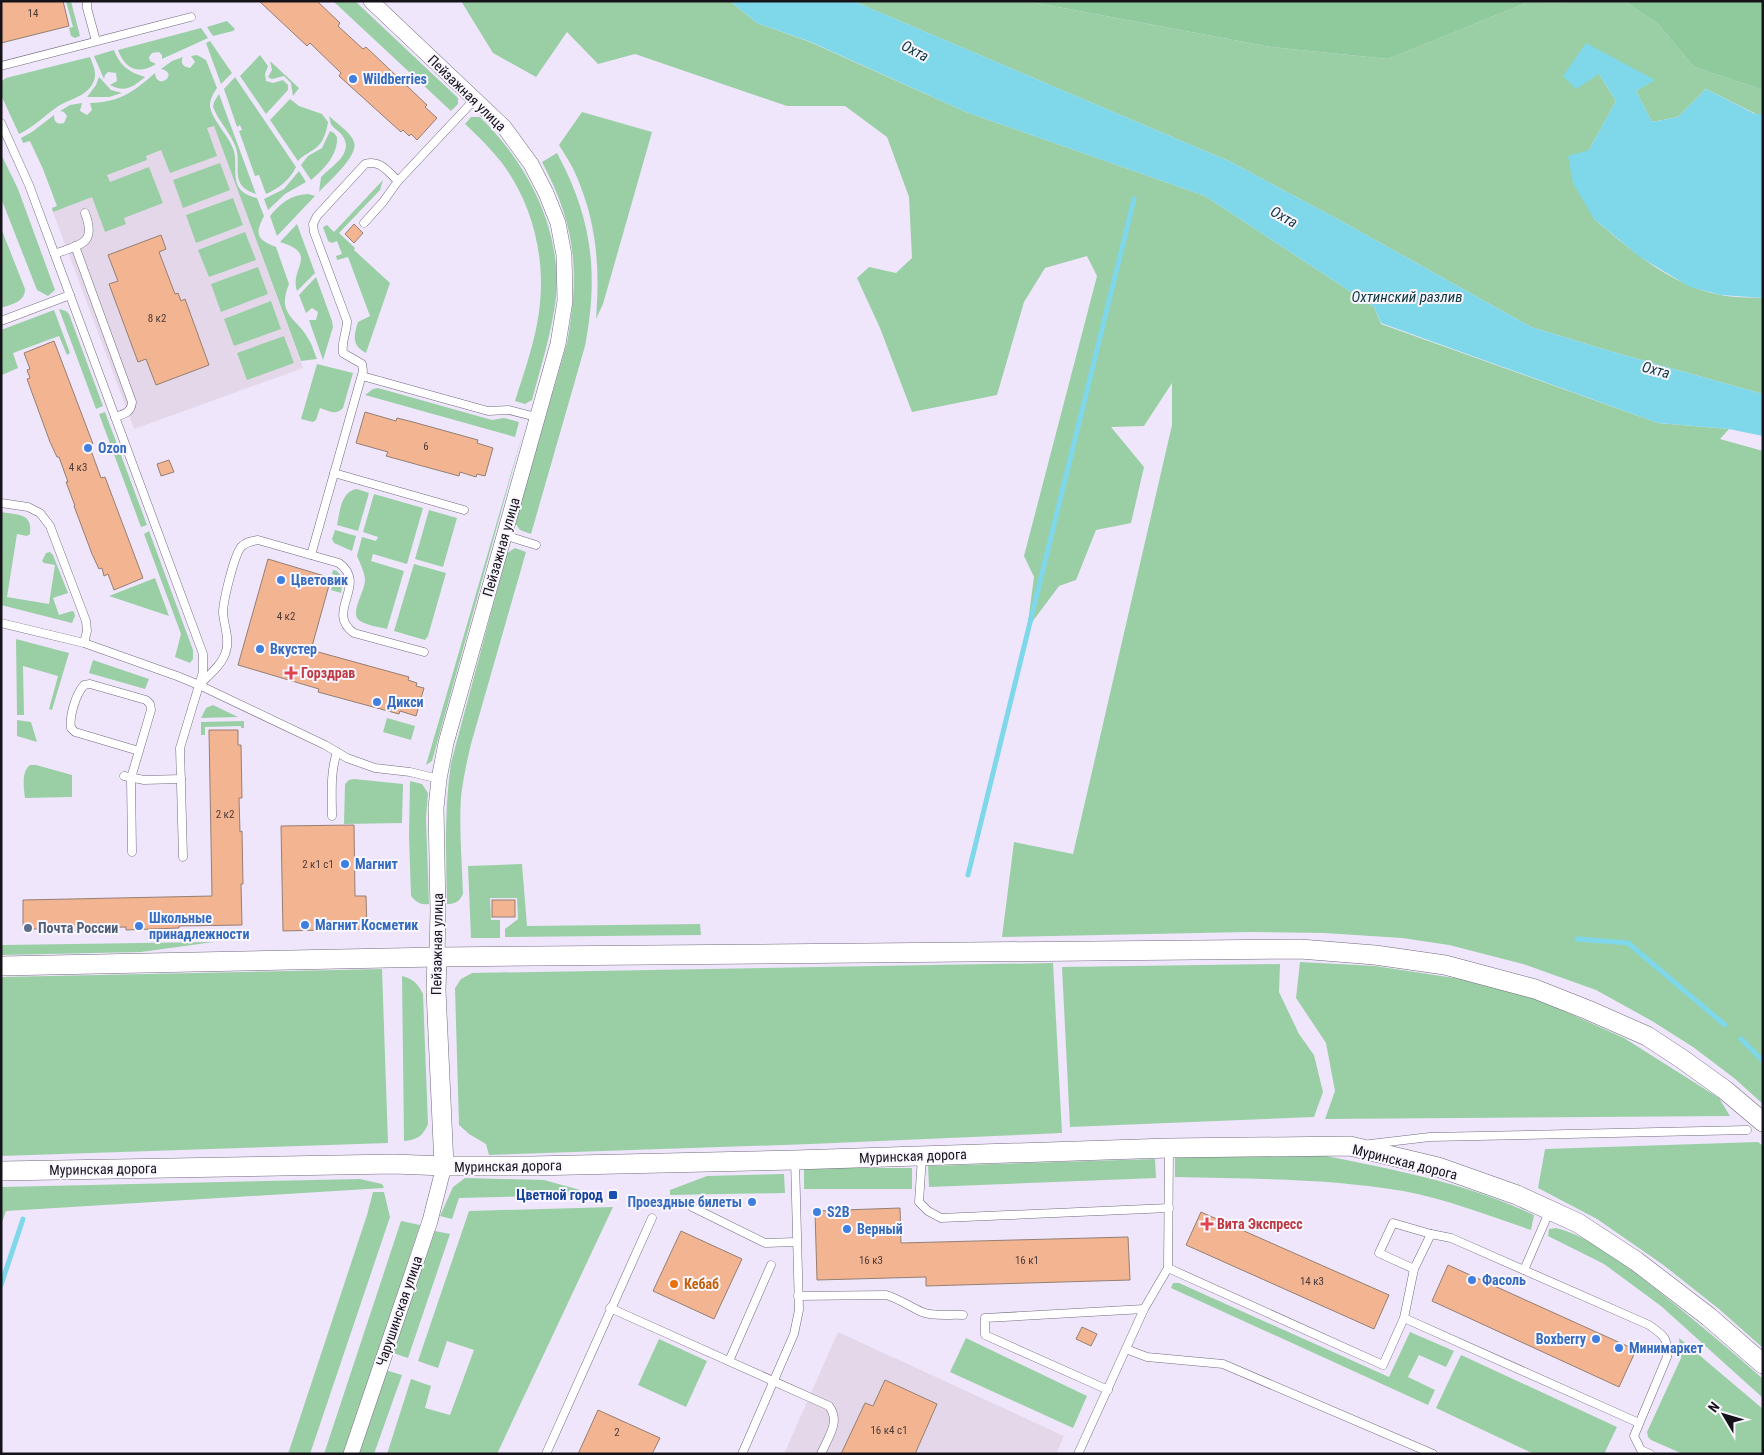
<svg xmlns="http://www.w3.org/2000/svg" width="1764" height="1455" font-family="'Roboto Condensed',sans-serif">
<style>
.education{fill:#e5d7ea}
.green{fill:#9acfa5}
.forest{fill:#8fca9d}
.water{fill:#7fd7ea}
.lines{fill:none;stroke-linecap:round;stroke-linejoin:round}
.stream{stroke:#7fd7ea;stroke-width:5}
.building{fill:#f3b491;stroke:#947f73}
.service-casing{stroke:#736b7e;stroke-width:9}
.minor-casing{stroke:#736b7e;stroke-width:16}
.tertiary-casing{stroke:#736b7e;stroke-width:20}
.service{stroke:#fff;stroke-width:8}
.minor{stroke:#fff;stroke-width:15}
.tertiary{stroke:#fff;stroke-width:19}
.shop-dot{fill:#3f7fe0;stroke:#faf6ff;stroke-width:2}
.health-dot{fill:#e0444e;stroke:#faf6ff;stroke-width:2}
.service-dot{fill:#5c6f8a;stroke:#faf6ff;stroke-width:2}
.transit-dot{fill:#1a4fb4;stroke:#faf6ff;stroke-width:2}
.food-dot{fill:#e8710a;stroke:#faf6ff;stroke-width:2}
.labels{text-anchor:middle;dominant-baseline:central;stroke-width:4;stroke-linejoin:round;paint-order:stroke}
.number-label{font-size:11px;fill:#4c3a37}
.shop-label{font-size:14px;font-weight:bold;fill:#366cbe;stroke:#faf6ff;text-anchor:start}
.street-label{font-size:14px;fill:#151219;stroke:#faf6ff}
.health-label{font-size:14px;font-weight:bold;fill:#be3a42;stroke:#faf6ff;text-anchor:start}
.service-label{font-size:14px;font-weight:bold;fill:#4e5e75;stroke:#faf6ff;text-anchor:start}
.transit-label{font-size:14px;font-weight:bold;fill:#164399;stroke:#faf6ff;text-anchor:end}
.food-label{font-size:14px;font-weight:bold;fill:#c56008;stroke:#faf6ff;text-anchor:start}
.water-label{font-size:15px;font-style:italic;fill:#0d373f;stroke:#faf6ff}
</style>
<rect width="100%" height="100%" fill="#efe6fc"/>
<g class="education">
<polygon points="197,79 303,368 134,429 53,212 52,208 57,206 43,169 30,141"/>
<polygon points="838,1332 1064,1436 1056,1454 784,1454"/>
</g>
<g class="green">
<polygon points="66,1 71,1 80,36 75,38 71,36 69,28 73,27"/>
<polygon points="333,1 355,1 458,98 458,104 451,111"/>
<polygon points="461,1 730,1 757,23 810,42 966,112 1205,196 1374,307 1381,324 1658,423 1729,429 1720,439 1763,451 1763,1104 1734,1078 1693,1047 1652,1021 1596,990 1523,964 1449,945 1402,938 1324,933 1249,932 1002,937 1014,842 1073,854 1172,425 1172,383 1144,426 1111,427 1144,467 1131,523 1096,530 1076,580 1059,586 1027,629 1034,577 1024,556 1097,276 1087,256 1045,268 1024,302 997,395 912,412 880,328 857,278 869,267 896,273 912,258 909,197 887,137 845,106 787,106 635,54 598,64 567,32 536,77 493,53"/>
<path d="M853 1H1026L1271 47 1388 59 1526 3 1624 1 1658 24 1694 67 1763 90V114H1756L1706 89 1678 117 1652 122 1636 91 1654 80 1599 74 1616 101 1589 150 1594 219C1631 250 1671 286 1721 295 1734 298 1749 297 1763 298V394L1613 352 1531 327 1343 222 1231 162Z"/>
<polygon points="227,21 235,29 233,31 213,36 207,27"/>
<path d="M201 28 208 38 162 59V55L159 52 152 53 149 57 150 61 156 64C138 75 125 69 118 50Z"/>
<polygon points="210,41 232,73 221,84 206,43"/>
<path d="M114 50C120 66 129 72 145 77 133 87 125 93 110 85L117 81 116 73 108 72 105 75 104 79 94 56Z"/>
<path d="M197 55 206 60 217 88C213 94 210 99 210 106 212 121 229 135 234 151 237 162 233 175 238 186 242 193 249 196 257 198L264 216C255 234 256 239 276 247L289 284C276 316 297 317 309 340 313 346 314 353 317 359L301 361 214 126 207 128 217 156 170 173 161 150 146 156 147 160 107 175 110 182 149 167 163 203 124 218 126 224 105 232 92 197 53 212 52 208 57 206 43 169 30 141 23 143 21 138 32 132 54 115C54 122 57 125 64 123L67 116 64 112 60 111 70 105 82 103 80 111 87 115 92 110 90 103C121 102 133 92 155 73 157 92 180 73 161 69L172 61 183 57C180 63 183 67 190 68L195 62 191 56Z"/>
<polygon points="260,55 268,66 265,74 266,81 273,83 283,80 288,85 288,90 266,114 240,76"/>
<path d="M90 57C93 65 98 74 93 83 86 97 69 99 57 107 44 116 34 127 19 134L1 95 2 81 6 78Z"/>
<polygon points="270,61 299,88 293,96 291,83 284,76 272,79 268,77 272,70"/>
<polygon points="99,77 111,90 122,93 109,97 87,97 96,85"/>
<path d="M235 77 296 167C289 181 279 188 266 194L259 175 255 176 239 131 242 130 240 125 237 127 224 89Z"/>
<path d="M219 94 256 194C250 192 243 189 240 183 235 173 240 159 236 148 231 133 219 122 213 107L214 102Z"/>
<path d="M290 99 299 106 322 114 328 122C327 129 324 141 318 146 312 152 304 154 298 161L270 120Z"/>
<path d="M582 112 652 132 603 304 596 319C600 268 597 223 576 175 572 165 565 155 559 145Z"/>
<path d="M329 116C336 123 351 132 354 142 359 156 328 182 319 192L321 177C332 166 355 153 342 135 339 131 333 128 331 124 330 121 330 119 329 116Z"/>
<path d="M471 117H480C527 163 562 228 556 297 552 332 541 366 532 400L525 404 515 401C523 376 532 350 537 324 548 268 536 209 502 163 491 149 478 136 465 124Z"/>
<path d="M330 131 334 133 337 137C338 155 324 169 311 180L301 165 308 156 322 148Z"/>
<path d="M557 153C592 218 599 273 585 346L531 534 520 530 515 523 567 343C580 272 576 226 542 162Z"/>
<polygon points="1,154 18,189 55,290 48,296 37,290 1,198"/>
<polygon points="220,163 230,190 183,208 173,180"/>
<polygon points="299,171 306,182 285,194 268,210 264,199 284,189"/>
<path d="M383 180 380 190 339 233 355 248 354 250 390 283 366 353C351 345 354 335 358 322L370 316 348 257 337 260 336 256 342 254 337 241 332 243 328 241 323 227 327 225 334 232Z"/>
<path d="M308 194 315 196 277 236 270 216C281 203 290 195 308 194Z"/>
<polygon points="233,198 243,225 196,243 186,215"/>
<path d="M297 224 315 273 297 291C289 268 320 254 280 242Z"/>
<path d="M1 228 25 289C25 302 12 304 1 308Z"/>
<polygon points="245,232 256,260 209,277 198,250"/>
<polygon points="258,267 268,294 221,312 211,284"/>
<polygon points="316,277 332,321 333,327 323,360 309,320 316,320 318,312 312,308 306,313 299,295"/>
<polygon points="271,301 281,329 234,346 224,319"/>
<polygon points="59,309 66,311 69,314 103,406 96,409"/>
<polygon points="54,310 70,353 67,355 59,336 13,353 18,368 2,375 1,330"/>
<polygon points="284,336 294,363 247,380 237,353"/>
<path d="M317 364 353 373 343 408C336 416 329 411 320 408L316 420 313 422 301 419Z"/>
<polygon points="378,388 492,420 504,418 519,422 515,437 365,395 373,389"/>
<polygon points="105,412 147,525 141,527 99,414"/>
<polygon points="524,429 432,761 426,765"/>
<path d="M357 489 369 493 358 531 337 525C340 511 341 491 357 489Z"/>
<path d="M374 494 423 508 407 564 373 554 371 561 404 571 387 629C380 627 362 625 357 618 352 609 366 589 365 579 364 571 360 563 357 556L362 537 376 541 378 537 363 532Z"/>
<polygon points="429,510 457,518 443,567 415,559"/>
<path d="M1 512C18 515 33 513 30 534L27 536 17 534 7 597 49 604 55 565 44 563 42 561 46 553 50 552 53 555 68 593 53 598 59 615 72 611 74 612 75 616 72 623 1 605Z"/>
<polygon points="335,530 356,536 352,551 334,543 332,539"/>
<polygon points="149,531 193,650 193,659 190,663 175,657 181,634 144,534"/>
<path d="M515 548 526 552 471 744C467 761 463 779 461 797 459 829 462 862 463 894 459 902 455 904 447 904 446 857 444 810 451 763L507 553Z"/>
<polygon points="414,564 446,573 428,636 425,640 394,631"/>
<polygon points="333,570 337,571 343,578 341,593 331,590 335,575 332,574"/>
<polygon points="155,578 169,616 109,596"/>
<polygon points="16,639 69,653 52,710 49,709 58,676 23,666 24,715 17,715"/>
<polygon points="93,660 149,679 145,689 89,673"/>
<polygon points="213,705 238,717 201,718 206,708"/>
<polygon points="387,718 415,726 411,740 383,732"/>
<polygon points="17,720 31,722 37,742 17,736"/>
<polygon points="244,721 244,728 241,728 241,726 205,727 205,735 201,735 201,722"/>
<path d="M30 765H36L72 775V797L25 798C24 787 21 772 30 765Z"/>
<polygon points="354,779 403,784 402,823 344,824 345,784 349,780"/>
<path d="M410 781 422 784 428 793 426 818 429 904C421 905 417 903 411 896L409 835Z"/>
<polygon points="522,864 527,926 700,924 701,935 505,937 505,929 518,919 517,898 490,898 491,920 500,920 500,938 471,938 468,866"/>
<polygon points="214,942 141,952 1,955 1,945"/>
<polygon points="1300,962 1375,966 1481,982 1540,1000 1624,1038 1719,1098 1730,1116 1325,1119 1335,1091 1326,1043 1296,998"/>
<polygon points="1053,963 1062,1133 811,1144 489,1155 486,1144 469,1134 459,1125 455,988 461,979 472,973"/>
<polygon points="1280,964 1279,992 1299,1034 1314,1055 1323,1092 1314,1117 1070,1127 1062,967"/>
<polygon points="382,969 388,1143 1,1156 1,977"/>
<path d="M402 976C414 979 418 984 423 994L428 1124C423 1136 417 1140 404 1141Z"/>
<polygon points="1758,1142 1763,1146 1763,1348 1719,1309 1662,1264 1597,1219 1538,1188 1545,1149"/>
<path d="M1326 1156C1396 1170 1469 1184 1534 1215L1531 1230C1489 1216 1447 1199 1403 1191 1328 1178 1251 1179 1175 1177V1157Z"/>
<polygon points="1155,1159 1156,1178 929,1187 928,1166"/>
<rect x="804" y="1168" width="108" height="21"/>
<polygon points="784,1174 785,1193 670,1195 670,1190 707,1176"/>
<polygon points="465,1178 544,1180 580,1190 580,1195 459,1198 452,1219 440,1216 453,1187"/>
<polygon points="360,1179 382,1184 384,1188 6,1211 1,1225 1,1187"/>
<polygon points="373,1192 384,1192 390,1217 310,1454 288,1454 367,1215"/>
<polygon points="613,1207 497,1454 387,1454 411,1379 431,1386 425,1408 450,1415 474,1350 447,1341 438,1368 418,1361 469,1211"/>
<polygon points="401,1221 420,1225 344,1454 324,1454"/>
<path d="M1556 1228C1592 1237 1628 1267 1657 1290 1693 1319 1728 1348 1763 1379V1398L1661 1306 1604 1264 1548 1236 1549 1229Z"/>
<polygon points="435,1231 450,1234 408,1358 393,1353"/>
<polygon points="1173,1283 1179,1283 1389,1377 1410,1332 1454,1351 1446,1367 1419,1355 1408,1377 1435,1390 1428,1405 1171,1288"/>
<polygon points="966,1338 1087,1396 1073,1428 950,1372"/>
<polygon points="1679,1338 1763,1409 1763,1454 1683,1454 1651,1440 1648,1437 1647,1432 1681,1358"/>
<polygon points="659,1339 707,1361 686,1407 638,1385"/>
<polygon points="1461,1355 1617,1427 1605,1452 1608,1454 1534,1454 1436,1408"/>
<polygon points="385,1370 402,1375 374,1454 357,1454"/>
</g>
<g class="forest">
<polygon points="1026,1 1619,1 1526,3 1388,59 1271,47"/>
<polygon points="1624,1 1763,1 1763,90 1694,67 1658,24"/>
</g>
<g class="water">
<polygon points="730,1 853,1 1231,162 1343,222 1531,327 1613,352 1763,394 1763,436 1729,429 1658,423 1381,323 1374,307 1205,196 966,112 811,42 757,23"/>
<polygon points="1586,43 1655,80 1636,91 1652,122 1678,117 1706,89 1755,114 1763,114 1763,298 1721,295 1690,287 1640,257 1594,219 1573,183 1568,156 1589,150 1616,101 1599,74 1576,89 1563,76"/>
</g>
<g class="lines">
<g class="stream">
<polyline points="968,875 1134,199"/>
<polyline points="1577,939 1628,943 1725,1025"/>
<polyline points="1741,1039 1763,1061"/>
<polyline points="1,1285 23,1219"/>
</g>
</g>
<g class="building">
<polygon points="1,1 63,1 69,26 1,43"/>
<polygon points="259,1 317,1 340,23 338,26 363,49 366,47 427,105 425,107 437,118 417,140 411,134 409,136 403,130 401,132 339,76 341,73 310,43 307,46"/>
<polygon points="354,224 363,233 354,243 345,234"/>
<polygon points="161,235 166,249 159,252 175,294 178,293 181,301 185,299 209,365 156,385 146,359 138,362 109,284 118,281 108,255"/>
<polygon points="54,341 93,444 89,445 101,478 105,477 143,578 114,590 108,574 104,576 102,568 99,569 92,554 74,506 75,506 66,482 68,482 59,457 57,457 50,442 27,379 30,378 27,370 30,369 24,353"/>
<polygon points="365,412 396,421 397,418 413,422 478,440 477,443 493,448 485,476 477,474 476,477 460,472 459,476 386,456 388,452 356,443"/>
<polygon points="169,460 174,472 161,476 157,464"/>
<polygon points="268,559 331,578 311,650 409,677 408,680 417,683 416,686 424,688 416,716 400,711 399,714 318,692 319,689 238,665"/>
<polygon points="209,730 238,730 238,745 241,745 242,798 239,798 240,832 242,831 243,884 241,884 242,925 179,926 179,928 126,930 126,927 92,928 92,930 40,931 39,929 23,929 23,900 212,896"/>
<polygon points="354,825 355,896 366,896 367,929 283,931 281,826"/>
<rect x="492" y="900" width="23" height="17"/>
<polygon points="900,1208 901,1243 1128,1237 1130,1280 926,1286 926,1277 817,1280 815,1211"/>
<polygon points="1201,1212 1389,1295 1374,1329 1186,1245"/>
<polygon points="681,1231 742,1259 714,1319 653,1291"/>
<polygon points="1448,1265 1636,1350 1619,1387 1432,1301"/>
<polygon points="1082,1327 1097,1334 1091,1346 1076,1339"/>
<polygon points="885,1380 937,1404 915,1454 841,1454 865,1403 873,1406"/>
<polygon points="598,1410 660,1438 652,1454 578,1454"/>
</g>
<g class="lines">
<g class="service-casing">
<g id="service">
<polyline points="87,1 87,8 96,41"/>
<polyline points="1,66 191,17"/>
<polyline points="1,123 29,185 203,654 203,672 180,748 183,857"/>
<polyline points="364,223 383,202 398,181 475,99"/>
<path d="M75 246 132 402C131 413 124 414 115 417"/>
<path d="M55 254C80 244 97 245 85 213"/>
<polyline points="1,321 70,295"/>
<polyline points="362,376 488,411 509,410 536,417"/>
<polyline points="334,473 464,510"/>
<polyline points="1,503 28,507 40,513 50,526 86,621 87,631 84,643"/>
<polyline points="504,535 536,545"/>
<path d="M311 555 363 371 362 364 343 353C341 342 347 332 347 321L314 232 313 224 317 216 365 164C380 159 388 172 398 181"/>
<polyline points="1,623 84,643 177,676 199,685 325,745 347,758 375,768 410,772 439,779"/>
<path d="M200 684C209 675 223 664 226 651 230 639 224 626 223 613 223 601 234 556 241 547 246 542 251 541 258 540L339 563C369 585 324 612 354 633L424 652"/>
<polyline points="124,776 144,780 181,779"/>
<path d="M332 816C332 794 330 773 337 752"/>
<path d="M132 852 131 778 151 710 150 704 146 700 90 684 84 685C76 694 69 716 71 728L75 732 139 751"/>
<polyline points="1370,1144 1430,1137 1747,1130"/>
<path d="M1169 1149 1168 1268 1383 1365 1404 1318 1414 1269 1431 1234 1451 1238 1649 1325C1665 1336 1668 1338 1667 1357L1634 1436 1641 1450 1650 1454"/>
<polyline points="922,1157 919,1202 928,1211 941,1218 1169,1208"/>
<polyline points="692,1207 765,1243 796,1242"/>
<polyline points="1414,1269 1379,1253 1393,1223 1431,1234"/>
<polyline points="1524,1270 1550,1210"/>
<path d="M798 1296 886 1295C900 1299 910 1307 922 1312 934 1317 950 1314 963 1315"/>
<path d="M610 1308 829 1406C841 1422 828 1437 821 1454"/>
<polyline points="1404,1318 1639,1423"/>
<polyline points="1126,1349 1147,1357 1223,1364 1433,1454"/>
<polyline points="729,1361 771,1265"/>
<polyline points="1108,1390 985,1335 985,1318 1144,1309"/>
<polyline points="546,1454 652,1218"/>
<polyline points="742,1454 794,1334 799,1310 795,1160"/>
<polyline points="1078,1454 1144,1309 1168,1268"/>
</g>
</g>
<g class="minor-casing">
<g id="minor">
<polyline points="371,1 504,127 531,164 546,193 558,223 564,255 565,301 558,344 446,743 439,779 436,808 438,911 437,957"/>
<polyline points="351,1454 430,1221 444,1166"/>
</g>
</g>
<g class="tertiary-casing">
<g id="tertiary">
<polyline points="437,957 436,990 444,1166"/>
<polyline points="1,966 437,957 1300,949 1375,955 1445,965 1535,989 1588,1010 1647,1036 1682,1059 1725,1090 1763,1122"/>
<polyline points="1,1171 394,1164 444,1166 531,1166 795,1160 1169,1148 1350,1146 1438,1167 1517,1195 1578,1223 1636,1261 1709,1317 1763,1364"/>
</g>
</g>
<use href="#service" class="service"/>
<use href="#minor" class="minor"/>
<use href="#tertiary" class="tertiary"/>
</g>
<g class="shop-dot">
<circle cx="353" cy="79" r="5"/>
<circle cx="88" cy="448" r="5"/>
<circle cx="281" cy="580" r="5"/>
<circle cx="260" cy="649" r="5"/>
<circle cx="377" cy="702" r="5"/>
<circle cx="345" cy="864" r="5"/>
<circle cx="305" cy="925" r="5"/>
<circle cx="139" cy="926" r="5"/>
<circle cx="752" cy="1202" r="5"/>
<circle cx="817" cy="1212" r="5"/>
<circle cx="847" cy="1229" r="5"/>
<circle cx="1472" cy="1280" r="5"/>
<circle cx="1596" cy="1339" r="5"/>
<circle cx="1619" cy="1348" r="5"/>
</g>
<g class="health-dot">
<path d="M288.5 665.5h5v5h5v5h-5v5h-5v-5h-5v-5h5z"/>
<path d="M1204.5 1216.5h5v5h5v5h-5v5h-5v-5h-5v-5h5z"/>
</g>
<circle class="service-dot" cx="28" cy="928" r="5"/>
<rect class="transit-dot" x="608" y="1190" width="10" height="10" rx="2.5"/>
<circle class="food-dot" cx="674" cy="1284" r="5"/>
<g class="labels">
<g class="number-label">
<text x="33" y="13">14</text>
<text x="157" y="318">8 к2</text>
<text x="426" y="446">6</text>
<text x="78" y="467">4 к3</text>
<text x="286" y="616">4 к2</text>
<text x="225" y="814">2 к2</text>
<text x="318" y="864">2 к1 с1</text>
<text x="871" y="1260">16 к3</text>
<text x="1027" y="1260">16 к1</text>
<text x="1312" y="1281">14 к3</text>
<text x="889" y="1430">16 к4 с1</text>
<text x="617" y="1432">2</text>
</g>
<g class="shop-label">
<text x="363" y="79">Wildberries</text>
<text x="98" y="448">Ozon</text>
<text x="291" y="580">Цветовик</text>
<text x="270" y="649">Вкустер</text>
<text x="387" y="702">Дикси</text>
<text x="355" y="864">Магнит</text>
<text x="149" y="918">Школьные<tspan x="149" dy="16">принадлежности</tspan></text>
<text x="315" y="925">Магнит Косметик</text>
<text x="742" y="1202" text-anchor="end">Проездные билеты</text>
<text x="827" y="1212">S2B</text>
<text x="857" y="1229">Верный</text>
<text x="1482" y="1280">Фасоль</text>
<text x="1586" y="1339" text-anchor="end">Boxberry</text>
<text x="1629" y="1348">Минимаркет</text>
</g>
<g class="street-label">
<text transform="translate(467 93) rotate(44)">Пейзажная улица</text>
<text transform="translate(501 547) rotate(-74)">Пейзажная улица</text>
<text transform="translate(437 944) rotate(-89)">Пейзажная улица</text>
<text transform="translate(913 1156) rotate(-2)">Муринская дорога</text>
<text transform="translate(1405 1162) rotate(14)">Муринская дорога</text>
<text transform="translate(508 1166) rotate(-1)">Муринская дорога</text>
<text transform="translate(103 1169) rotate(-1)">Муринская дорога</text>
<text transform="translate(399 1311) rotate(-71)">Чарушинская улица</text>
</g>
<g class="health-label">
<text x="301" y="673">Горздрав</text>
<text x="1217" y="1224">Вита Экспресс</text>
</g>
<g class="service-label">
<text x="38" y="928">Почта России</text>
</g>
<g class="transit-label">
<text x="603" y="1195">Цветной город</text>
</g>
<g class="food-label">
<text x="684" y="1284">Кебаб</text>
</g>
<g class="water-label">
<text transform="translate(915 51) rotate(27)">Охта</text>
<text transform="translate(1284 217) rotate(29)">Охта</text>
<text x="1407" y="297">Охтинский разлив</text>
<text transform="translate(1656 370) rotate(15)">Охта</text>
</g>
</g>
<rect width="1764" height="1455" fill="none" stroke="#151219" stroke-width="5"/>
<g transform="translate(1724 1415) rotate(308)" stroke="#faf6ff" stroke-width="4" paint-order="stroke">
<path d="M0-4L9 19L0 12L-9 19Z" fill="#151219"/>
<text y="-8" font-size="14" font-weight="bold" text-anchor="middle" fill="#151219">N</text>
</g>
</svg>
